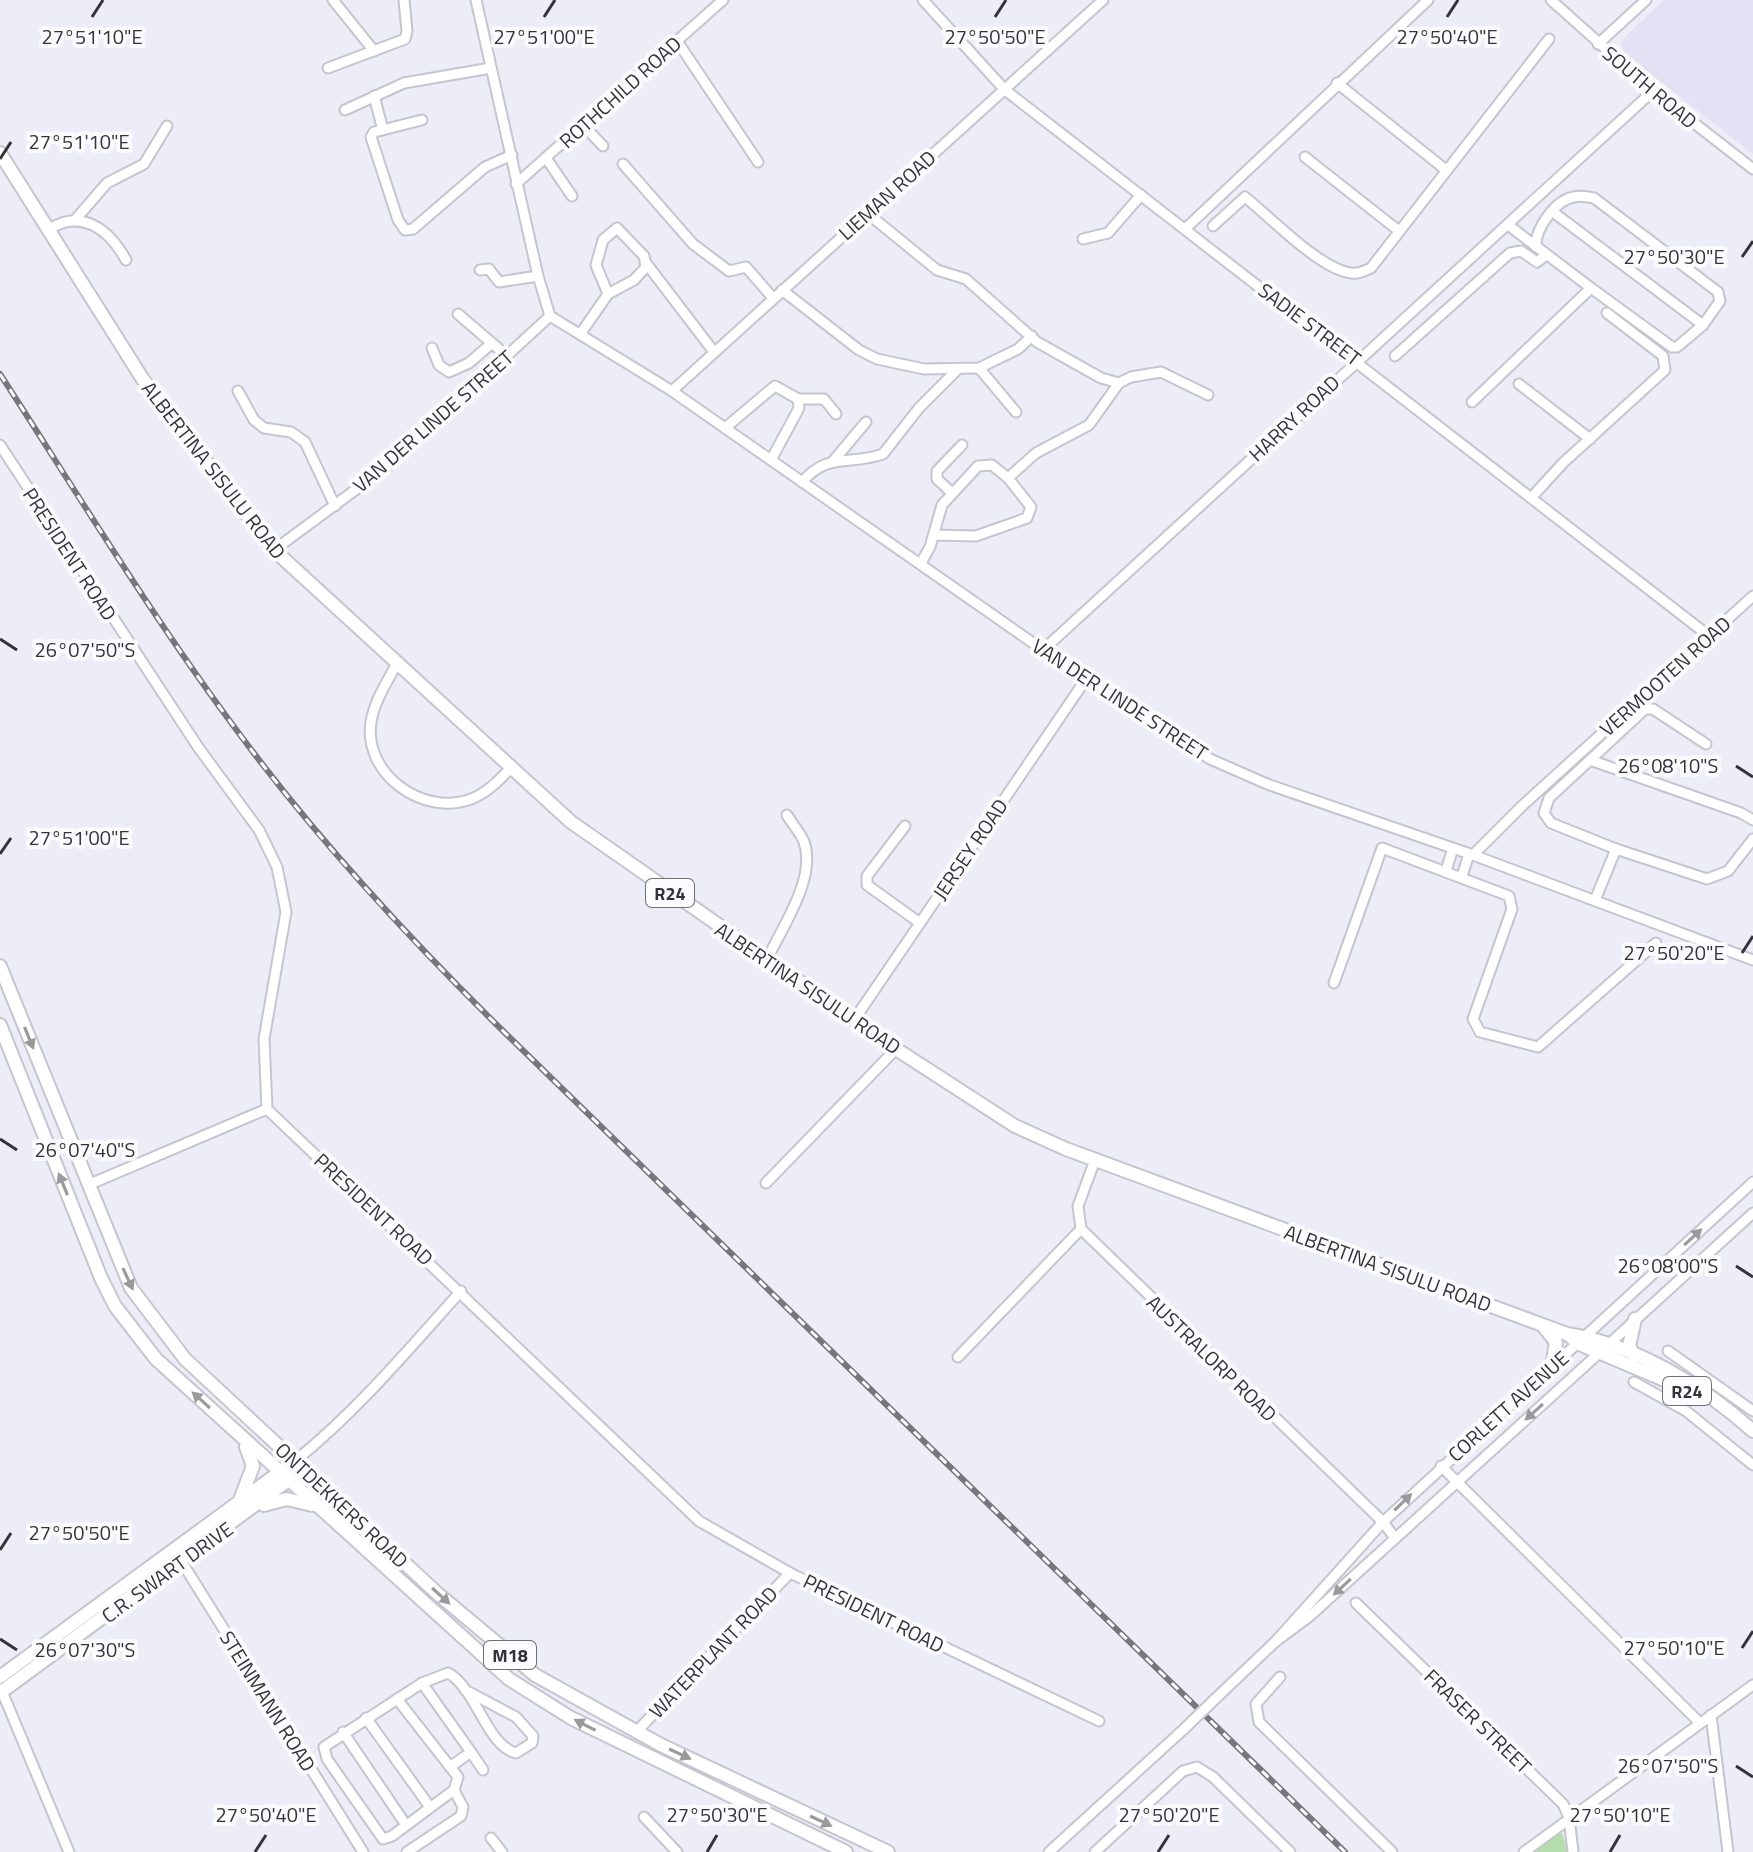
<svg xmlns="http://www.w3.org/2000/svg" width="1753" height="1852" font-family="'Titillium Web',sans-serif">
<style>
.built{fill:#e3e1f4}
.green{fill:#b5deae}
.lines{fill:none;stroke-linecap:round;stroke-linejoin:round}
.minor-casing{stroke:#c5c5cf;stroke-width:13}
.major-casing{stroke:#c5c5cf;stroke-width:16}
.minor{stroke:#fff;stroke-width:9}
.major{stroke:#fff;stroke-width:12}
.rail-casing{stroke:#76767c;stroke-width:6}
.rail{stroke:#fbfbfd;stroke-width:3;stroke-dasharray:9;stroke-linecap:butt}
.minor-bridge-casing{stroke:#c5c5cf;stroke-width:13;stroke-linecap:butt}
.minor-bridge{stroke:#fff;stroke-width:9}
.oneway{fill:#9a9a9c}
.ticks{fill:none;stroke:#343438;stroke-width:3}
.labels{text-anchor:middle;dominant-baseline:central;stroke-width:8;stroke-linejoin:round;paint-order:stroke}
.shield{fill:#fbfbfd;stroke:#707073;stroke-width:2}
.shield-label{font-size:18px;font-weight:bold;fill:#343438}
.street-label{font-size:20px;fill:#343438;stroke:#fbfbfd}
.ticks-label{font-size:20px;text-anchor:middle;fill:#343438;stroke:#fbfbfd;stroke-width:8;stroke-linejoin:round;paint-order:stroke}
</style>
<rect width="100%" height="100%" fill="#ededf8"/>
<polygon class="built" points="1664,0 1753,0 1753,154 1624,53 1621,44 1627,35"/>
<polygon class="green" points="1556,1832 1563,1834 1567,1852 1530,1852"/>
<g class="lines">
<g class="minor-casing">
<g id="minor">
<polyline points="333,0 374,51"/>
<polyline points="923,0 1005,90 1709,636"/>
<polyline points="1551,0 1653,91 1753,169"/>
<polyline points="677,41 758,162"/>
<polyline points="1598,44 1646,0"/>
<polyline points="328,68 405,39 407,31 404,0"/>
<polyline points="1337,83 1446,170"/>
<polyline points="374,96 383,130"/>
<polyline points="345,110 404,83 491,68"/>
<polyline points="422,120 374,132 371,137 398,220 405,230 413,229 485,167 512,155"/>
<polyline points="583,125 603,146"/>
<polyline points="1305,157 1399,231"/>
<polyline points="546,158 572,196"/>
<polyline points="623,164 693,244 729,271 746,267 773,298"/>
<polyline points="516,184 723,0"/>
<polyline points="1553,212 1703,325"/>
<polyline points="867,213 937,270 966,279 1037,342 1101,378 1119,383"/>
<polyline points="75,220 107,183 144,164 167,126"/>
<path d="M1213 226 1245 197C1270 217 1315 264 1346 272 1356 275 1362 272 1371 268L1549 39"/>
<polyline points="1185,229 1428,0"/>
<path d="M48 230C81 208 109 229 126 260"/>
<polyline points="1083,239 1108,233 1141,195"/>
<path d="M1536 247C1535 229 1555 200 1574 197 1580 195 1588 197 1594 198L1718 292 1720 301 1703 325 1677 347H1672L1591 288"/>
<polyline points="646,263 714,352"/>
<polyline points="480,270 489,269 499,282 538,276"/>
<polyline points="782,290 859,350 877,359 924,369 979,368 1018,349 1032,336"/>
<polyline points="458,314 507,356"/>
<polyline points="550,316 672,391 1043,650 1210,759 1267,784 1473,855 1753,960"/>
<polyline points="581,333 608,294 634,280 646,267 644,256 617,228 603,240 596,265 608,294"/>
<polyline points="432,348 439,365 449,372 469,363 492,343"/>
<polyline points="1395,356 1510,253 1521,251 1537,262 1546,255"/>
<polyline points="979,368 1016,412"/>
<polyline points="1519,384 1590,439"/>
<polyline points="238,391 254,420 264,428 291,432 305,442 335,506"/>
<polyline points="672,391 1103,0"/>
<polyline points="798,399 824,399 836,414"/>
<polyline points="1472,402 1591,288 1508,225"/>
<polyline points="725,428 775,386 798,399 799,408 771,460"/>
<polyline points="0,445 198,747 259,830 277,867 286,912 264,1039 267,1109 699,1521 790,1573 1099,1721"/>
<polyline points="834,460 866,422"/>
<polyline points="1008,478 1036,453 1089,425 1119,383 1131,377 1161,372 1208,395"/>
<path d="M802 482C829 451 850 466 883 454L919 408 956 371"/>
<polyline points="951,492 937,479 937,471 962,445"/>
<polyline points="1531,498 1563,463 1665,370 1663,356 1607,313"/>
<polyline points="274,550 385,468 550,316 538,276 476,0"/>
<polyline points="921,563 930,547 942,505 978,466 992,465 1008,478 1031,507 1027,518 976,536 935,535"/>
<polyline points="1043,650 1653,91"/>
<path d="M396 665C387 682 374 702 371 722 363 774 423 817 471 799 487 793 498 781 510 769"/>
<polyline points="1590,760 1741,813 1753,820"/>
<polyline points="905,826 867,876 867,885 920,923"/>
<polyline points="1616,849 1707,879 1728,871 1753,839"/>
<polyline points="1473,855 1522,806 1753,596"/>
<polyline points="1446,871 1453,848"/>
<polyline points="1462,876 1469,854"/>
<polyline points="1595,900 1616,849 1551,823 1544,813 1549,798 1645,709 1653,709 1706,744"/>
<path d="M767 960C781 928 817 879 804 842 801 833 792 824 787 815"/>
<polyline points="1334,983 1382,848 1509,896 1512,909 1473,1019 1480,1032 1538,1047 1656,943"/>
<polyline points="854,1020 1086,679"/>
<polyline points="1095,1160 1078,1206 1081,1229 1383,1522 1395,1538"/>
<polyline points="766,1183 896,1049"/>
<polyline points="88,1185 267,1109"/>
<polyline points="1668,1351 1753,1411"/>
<polyline points="958,1357 1081,1229"/>
<polyline points="1634,1382 1686,1411 1753,1465"/>
<path d="M295 1461C357 1411 408 1350 461 1291"/>
<polyline points="1441,1466 1700,1723"/>
<polyline points="178,1556 363,1852"/>
<polyline points="1356,1603 1563,1804 1569,1817 1573,1852"/>
<polyline points="1275,1642 1310,1616 1753,1213"/>
<polyline points="1280,1677 1256,1704 1259,1722 1392,1852"/>
<polyline points="422,1683 471,1752 450,1767"/>
<polyline points="1,1689 69,1852"/>
<polyline points="397,1699 458,1777 454,1790"/>
<polyline points="1214,1700 1275,1642 1383,1522 1753,1182"/>
<polyline points="1711,1715 1728,1852"/>
<polyline points="366,1718 430,1807"/>
<polyline points="343,1732 406,1825"/>
<polyline points="636,1732 790,1573"/>
<polyline points="471,1752 483,1770"/>
<polyline points="644,1817 677,1852"/>
<polyline points="491,1838 502,1852"/>
<path d="M407 1852 461 1816 463 1807 454 1790 392 1836 383 1839 327 1759 324 1747 422 1683 448 1673C476 1688 487 1746 516 1753L532 1743 533 1736 516 1717 465 1690"/>
<polyline points="1049,1852 1184,1729"/>
<polyline points="1095,1852 1183,1771 1197,1767 1213,1777 1290,1852"/>
<polyline points="1524,1852 1753,1685"/>
</g>
</g>
<g class="major-casing">
<g id="major">
<path d="M0 153 142 378 274 550 571 822 896 1049 1015 1126 1066 1149 1567 1334C1634 1344 1703 1386 1753 1431"/>
<polyline points="0,966 131,1288 185,1359 438,1594 535,1675 661,1745 888,1852"/>
<polyline points="0,1025 101,1278 115,1306 156,1359 509,1679 571,1718 846,1852"/>
<polyline points="1544,1327 1556,1342 1552,1366"/>
<polyline points="1570,1336 1577,1343 1676,1385"/>
<polyline points="1635,1357 1629,1346 1635,1319"/>
<polyline points="240,1500 253,1466 246,1447"/>
<polyline points="264,1505 287,1499 312,1505"/>
<polyline points="0,1677 295,1461"/>
<polyline points="0,1693 294,1476"/>
</g>
</g>
<use href="#minor" class="minor"/>
<use href="#major" class="major"/>
<g class="rail-casing">
<path id="rail" d="M0 374C79 496 154 620 241 736 318 840 406 935 498 1026L1345 1852"/>
</g>
<use href="#rail" class="rail"/>
<g class="minor-bridge-casing">
<polyline id="minor-bridge" points="1184,1729 1214,1700"/>
</g>
<use href="#minor-bridge" class="minor-bridge"/>
</g>
<defs><path id="oneway-solid" d="M-6-.8H1V-3.2L6.5 0L1 3.2V.8H-6Z" transform="scale(2)"/></defs>
<g class="oneway">
<use href="#oneway-solid" transform="translate(29 1038) rotate(68)"/>
<use href="#oneway-solid" transform="translate(63 1184) rotate(-112)"/>
<use href="#oneway-solid" transform="translate(1693 1237) rotate(-43)"/>
<use href="#oneway-solid" transform="translate(128 1279) rotate(65)"/>
<use href="#oneway-solid" transform="translate(201 1400) rotate(-138)"/>
<use href="#oneway-solid" transform="translate(1534 1412) rotate(138)"/>
<use href="#oneway-solid" transform="translate(1403 1502) rotate(-44)"/>
<use href="#oneway-solid" transform="translate(1342 1587) rotate(137)"/>
<use href="#oneway-solid" transform="translate(441 1596) rotate(42)"/>
<use href="#oneway-solid" transform="translate(585 1725) rotate(-153)"/>
<use href="#oneway-solid" transform="translate(680 1754) rotate(25)"/>
<use href="#oneway-solid" transform="translate(821 1821) rotate(25)"/>
</g>
<path class="ticks" d="M92 17 103 0M544 17 555 0M995 17 1006 0M1447 17 1458 0M0 159 11 142M1742 257 1753 241M0 639 17 650M1736 766 1753 777M0 854 11 838M1742 953 1753 936M0 1139 17 1150M1736 1266 1753 1277M0 1550 11 1533M0 1639 17 1650M1742 1648 1753 1631M1736 1766 1753 1777M255 1852 266 1835M707 1852 717 1835M1158 1852 1169 1835M1610 1852 1620 1835"/>
<g class="labels">
<g class="shield">
<rect x="646" y="879" width="48" height="28" rx="6"/>
<rect x="1663" y="1377" width="48" height="28" rx="6"/>
<rect x="484" y="1641" width="52" height="28" rx="6"/>
</g>
<g class="shield-label">
<text x="670" y="893">R24</text>
<text x="1687" y="1391">R24</text>
<text x="510" y="1655">M18</text>
</g>
<g class="street-label">
<text transform="translate(1650 87) rotate(40)">SOUTH ROAD</text>
<text transform="translate(620 92) rotate(-42)">ROTHCHILD ROAD</text>
<text transform="translate(887 195) rotate(-42)">LIEMAN ROAD</text>
<text transform="translate(1310 324) rotate(37)">SADIE STREET</text>
<text transform="translate(1294 418) rotate(-43)">HARRY ROAD</text>
<text transform="translate(433 421) rotate(-41)">VAN DER LINDE STREET</text>
<text transform="translate(214 470) rotate(52)">ALBERTINA SISULU ROAD</text>
<text transform="translate(70 554) rotate(57)">PRESIDENT ROAD</text>
<text transform="translate(1665 676) rotate(-42)">VERMOOTEN ROAD</text>
<text transform="translate(1120 699) rotate(33)">VAN DER LINDE STREET</text>
<text transform="translate(970 849) rotate(-56)">JERSEY ROAD</text>
<text transform="translate(808 988) rotate(34)">ALBERTINA SISULU ROAD</text>
<text transform="translate(374 1209) rotate(43)">PRESIDENT ROAD</text>
<text transform="translate(1388 1268) rotate(20)">ALBERTINA SISULU ROAD</text>
<text transform="translate(1212 1358) rotate(44)">AUSTRALORP ROAD</text>
<text transform="translate(1508 1406) rotate(-42)">CORLETT AVENUE</text>
<text transform="translate(342 1505) rotate(43)">ONTDEKKERS ROAD</text>
<text transform="translate(167 1572) rotate(-36)">C.R. SWART DRIVE</text>
<text transform="translate(874 1613) rotate(26)">PRESIDENT ROAD</text>
<text transform="translate(713 1652) rotate(-46)">WATERPLANT ROAD</text>
<text transform="translate(268 1701) rotate(58)">STEINMANN ROAD</text>
<text transform="translate(1478 1721) rotate(44)">FRASER STREET</text>
</g>
</g>
<g class="ticks-label">
<text x="92" y="44">27°51'10"E</text>
<text x="544" y="44">27°51'00"E</text>
<text x="995" y="44">27°50'50"E</text>
<text x="1447" y="44">27°50'40"E</text>
<text x="79" y="149">27°51'10"E</text>
<text x="1674" y="264">27°50'30"E</text>
<text x="85" y="657">26°07'50"S</text>
<text x="1668" y="773">26°08'10"S</text>
<text x="79" y="845">27°51'00"E</text>
<text x="1674" y="960">27°50'20"E</text>
<text x="85" y="1157">26°07'40"S</text>
<text x="1668" y="1273">26°08'00"S</text>
<text x="79" y="1540">27°50'50"E</text>
<text x="1674" y="1655">27°50'10"E</text>
<text x="85" y="1657">26°07'30"S</text>
<text x="1668" y="1773">26°07'50"S</text>
<text x="266" y="1822">27°50'40"E</text>
<text x="717" y="1822">27°50'30"E</text>
<text x="1169" y="1822">27°50'20"E</text>
<text x="1620" y="1822">27°50'10"E</text>
</g>
</svg>
